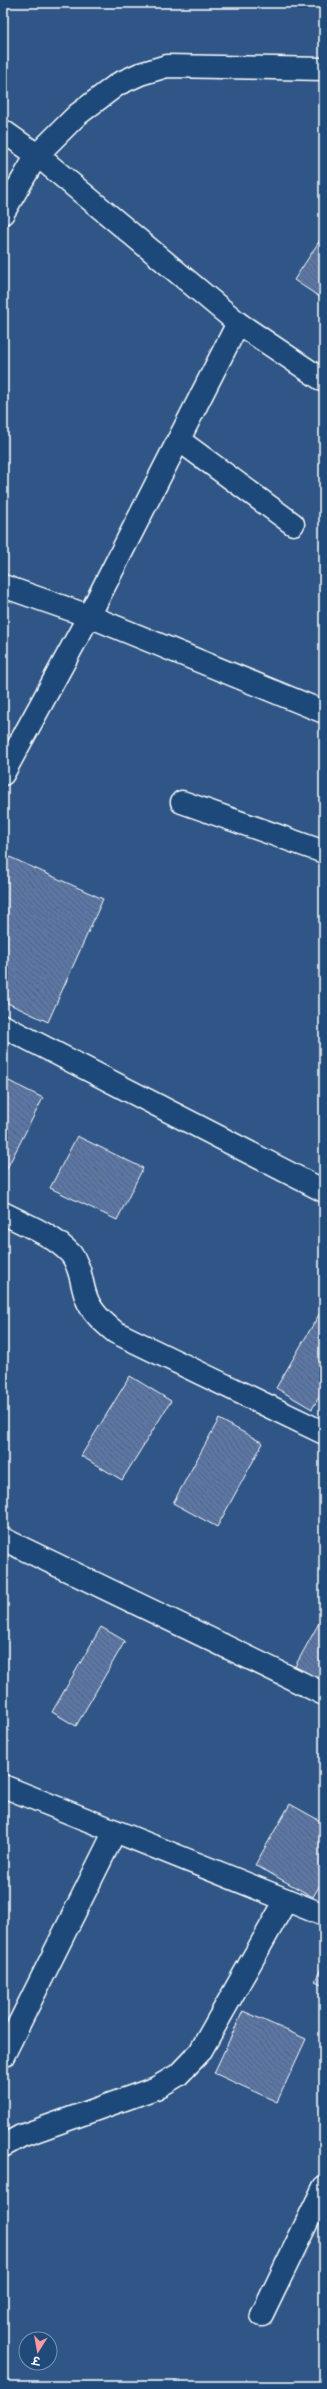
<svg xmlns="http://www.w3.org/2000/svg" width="327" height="2389" font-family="'Patrick Hand','Playpen Sans Deva',sans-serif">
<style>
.building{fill:url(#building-back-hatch);stroke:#fff}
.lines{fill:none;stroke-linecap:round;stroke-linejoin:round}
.minor-casing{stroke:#fff;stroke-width:25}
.minor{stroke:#1f4a7a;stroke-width:22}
</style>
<defs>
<pattern id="building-back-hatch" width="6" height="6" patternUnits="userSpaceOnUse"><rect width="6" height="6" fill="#5b77a5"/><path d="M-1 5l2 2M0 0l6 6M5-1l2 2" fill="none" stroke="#546278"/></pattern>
</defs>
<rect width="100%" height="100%" fill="#2f5686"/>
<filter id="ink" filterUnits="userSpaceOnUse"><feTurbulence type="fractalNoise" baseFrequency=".025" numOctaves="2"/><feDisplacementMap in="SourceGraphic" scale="8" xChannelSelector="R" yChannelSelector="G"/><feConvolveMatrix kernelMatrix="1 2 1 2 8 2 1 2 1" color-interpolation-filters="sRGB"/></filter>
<g filter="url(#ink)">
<g class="building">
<polygon points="324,234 324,300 294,280"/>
<polygon points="3,854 103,899 48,1022 3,1001"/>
<polygon points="3,1078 43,1098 3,1176"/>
<polygon points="77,1136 143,1168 117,1220 50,1188"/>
<polygon points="324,1306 324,1389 312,1409 276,1388"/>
<polygon points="130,1376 171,1401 122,1480 81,1456"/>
<polygon points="219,1419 263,1443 217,1527 173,1503"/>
<polygon points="324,1614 324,1666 316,1680 294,1668"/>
<polygon points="101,1627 125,1641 76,1726 52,1712"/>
<polygon points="290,1804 324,1823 324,1878 313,1897 255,1865"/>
<polygon points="324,1962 324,1985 315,1981"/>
<polygon points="243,2011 306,2039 277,2102 214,2073"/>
</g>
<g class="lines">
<g class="minor-casing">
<g id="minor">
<polyline points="3,131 37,155 238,323 324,381"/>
<polyline points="3,213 37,155 77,115 118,84 140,74 167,66 324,69"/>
<polyline points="179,440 293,524"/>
<polyline points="3,586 89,616 324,712"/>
<polyline points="3,774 89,616 238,323"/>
<polyline points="182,802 324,852"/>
<polyline points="3,1026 324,1191"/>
<path d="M3 1213C26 1225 53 1235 71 1254 81 1267 81 1283 86 1297 91 1312 103 1322 115 1332L324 1433"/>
<polyline points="3,1539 324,1694"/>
<polyline points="3,1786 324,1915"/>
<polyline points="3,2056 115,1831"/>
<polyline points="3,2146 21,2136 156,2088 178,2075 200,2052 286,1900"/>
<polyline points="262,2315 324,2187"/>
</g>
</g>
<use href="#minor" class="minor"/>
</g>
</g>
<rect width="327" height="2389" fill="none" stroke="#1f4a7a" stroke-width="16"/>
<rect x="8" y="8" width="311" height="2373" fill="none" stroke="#fff" stroke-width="1.5" filter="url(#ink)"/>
<g transform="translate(38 2351) rotate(191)"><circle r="19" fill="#1f4a7a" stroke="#7992af"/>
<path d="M0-3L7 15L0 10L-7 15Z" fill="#ff9aa2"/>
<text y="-6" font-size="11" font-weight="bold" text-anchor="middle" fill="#ffffff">उ</text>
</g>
</svg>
